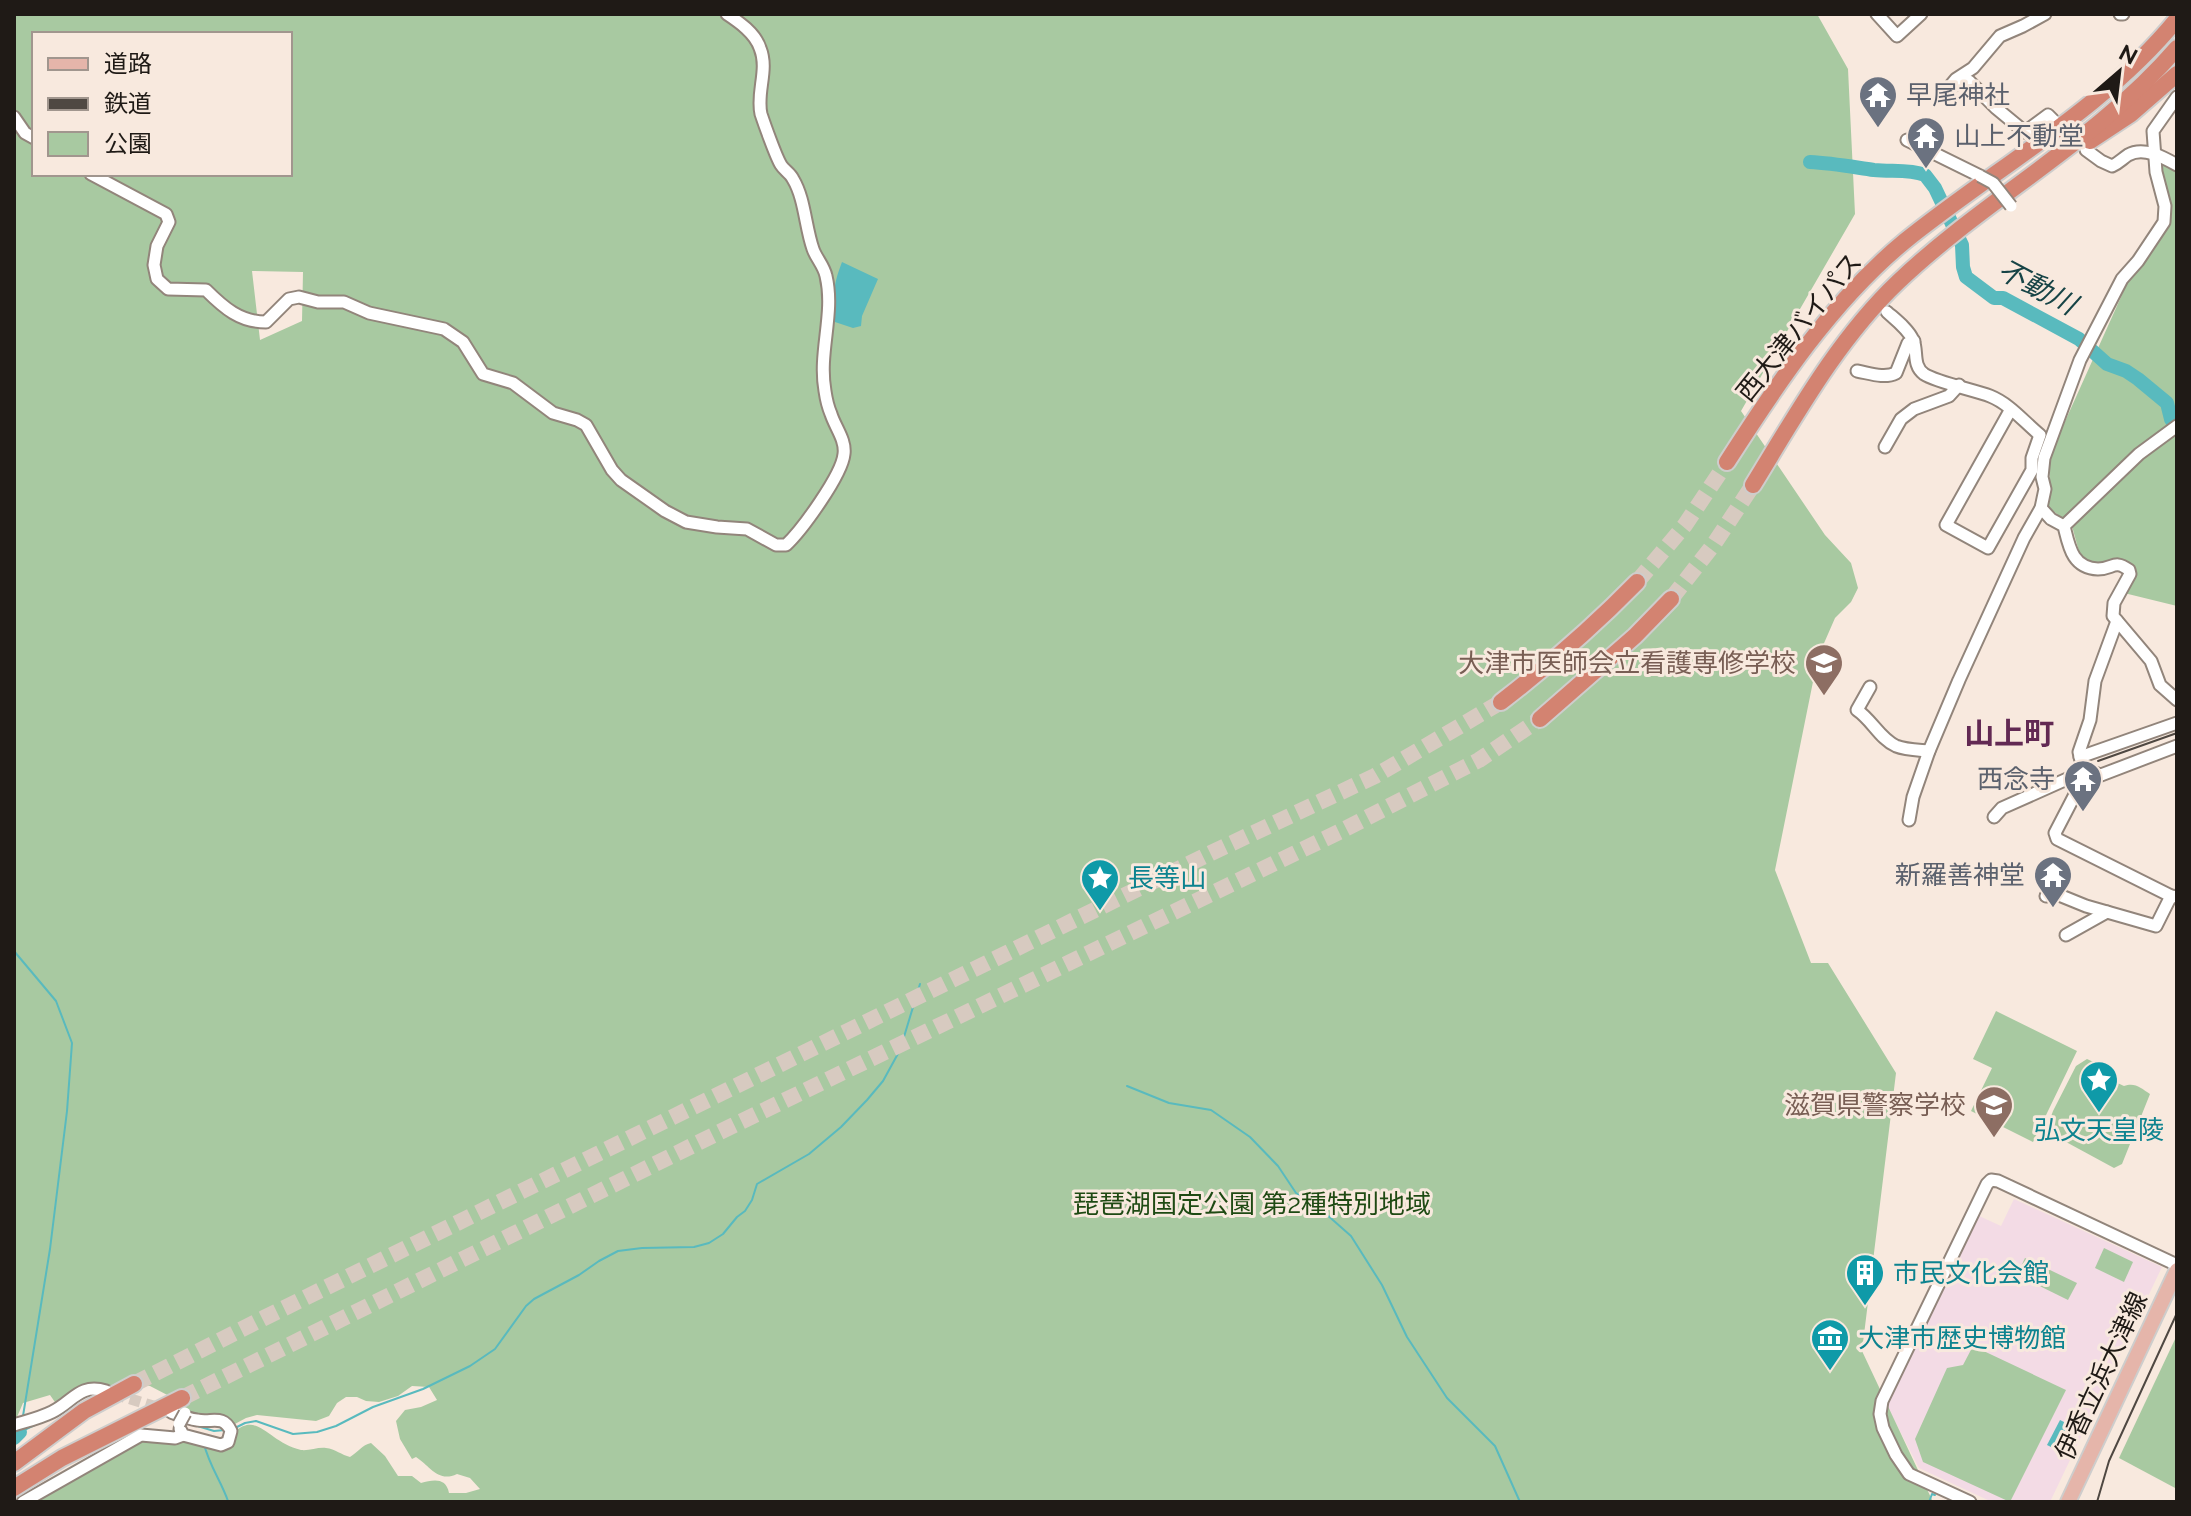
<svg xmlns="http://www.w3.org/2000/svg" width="2191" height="1516" font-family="Raleway,'Noto Sans JP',sans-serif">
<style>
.education{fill:#f3dbe5}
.green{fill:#a8c9a1;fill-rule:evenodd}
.water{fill:#59babe}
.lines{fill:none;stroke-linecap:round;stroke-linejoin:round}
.stream{stroke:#59babe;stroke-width:2}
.river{stroke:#59babe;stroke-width:14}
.minor-tunnel{stroke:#d7cac0;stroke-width:11;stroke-dasharray:11 5.5;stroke-linecap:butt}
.highway-tunnel{stroke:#d7cac0;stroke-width:16;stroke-dasharray:16 8;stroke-linecap:butt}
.minor-casing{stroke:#92857b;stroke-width:15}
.major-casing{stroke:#cecdcc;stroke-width:18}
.highway-casing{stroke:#cecdcc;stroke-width:20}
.minor{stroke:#fff;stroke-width:11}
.major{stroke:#e5b5aa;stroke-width:14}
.highway{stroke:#d38371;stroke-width:16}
.rail{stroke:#4f4842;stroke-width:2}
.minor-bridge-casing{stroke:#92857b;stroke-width:15;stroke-linecap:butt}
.minor-bridge{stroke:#fff;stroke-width:11}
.labels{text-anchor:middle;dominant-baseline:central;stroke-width:6;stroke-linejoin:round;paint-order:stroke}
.worship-label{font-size:26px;fill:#5b616d;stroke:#f8e9de;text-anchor:start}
.street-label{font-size:26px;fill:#1f1a16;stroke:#f8e9de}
.education-label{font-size:26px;fill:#785e54;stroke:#f8e9de;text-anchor:end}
.culture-label{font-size:26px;fill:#0d838f;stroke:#f8e9de;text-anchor:start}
.park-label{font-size:26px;fill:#1e4a13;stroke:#f8e9de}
.water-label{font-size:28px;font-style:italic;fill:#174446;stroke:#f8e9de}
.quarter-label{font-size:30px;font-weight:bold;fill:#622953;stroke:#f8e9de}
</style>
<rect width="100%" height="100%" fill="#f8e9de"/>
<polygon class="education" points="2014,1199 2162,1267 2050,1502 1992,1502 1919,1468 1886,1404 1977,1215 2001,1226"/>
<g class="green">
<path d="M14 14H1817L1848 69 1855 214 1741 411 1825 535 1851 563 1858 588 1851 602 1835 618 1818 657 1775 870 1811 963H1828L1896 1073 1862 1351 1933 1502H31L139 1438H166L221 1447C256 1400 262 1441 301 1450 309 1451 318 1447 326 1448 335 1449 342 1455 350 1457 358 1452 362 1445 371 1443L385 1456 398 1476H412L421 1483C433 1480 446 1477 449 1493H466L480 1489 470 1478 457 1474C438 1483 430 1466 416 1457L412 1459 400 1439 396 1421 405 1410 421 1407 437 1400 429 1387 412 1386 398 1396 379 1402 366 1401 357 1397H346L337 1403 329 1416 316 1421 257 1415 246 1418 233 1425 194 1419 183 1410 181 1403 175 1399 150 1386 133 1383 111 1390 98 1386 57 1405 50 1395 23 1403 14 1424ZM34 34H290V174H34ZM252 271 303 272 302 321 260 340Z"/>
<polygon points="2160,162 2177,171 2177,606 2124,593 2135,570 2119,559 2097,563 2081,559 2072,526 2047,506 2050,486 2049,457 2130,277 2168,229 2172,213"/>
<polygon points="1996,1011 2077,1051 2033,1142 1971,1111 1992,1068 1973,1059"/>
<path d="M2087 1059 2100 1065V1075L2124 1086C2135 1082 2141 1088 2150 1094L2122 1164 2114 1168 2055 1136 2048 1125 2053 1111 2076 1066Z"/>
<polygon points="2104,1248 2133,1262 2124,1282 2095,1268"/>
<polygon points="2025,1258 2077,1283 2068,1300 2017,1275"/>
<polygon points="2177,1335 2177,1489 2119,1458"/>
<polygon points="1973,1346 2066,1390 2010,1502 1923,1462 1915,1439 1947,1368 1963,1365"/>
</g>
<g class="water">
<path d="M842 262 878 279 862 316 861 326 853 328 835 322C834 294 832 288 842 262Z"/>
<polygon points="2060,1420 2078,1429 2065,1454 2047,1445"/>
</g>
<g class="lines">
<g class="stream">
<polyline points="14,951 56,1001 72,1043 67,1111 50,1249 23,1416"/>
<polyline points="1127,1086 1169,1103 1211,1110 1250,1137 1278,1166 1296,1193 1317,1206 1351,1236 1382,1285 1407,1337 1447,1398 1495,1446 1520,1502"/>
<polyline points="184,1422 214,1431 225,1430"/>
<polyline points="235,1428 245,1423 256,1421 293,1434 317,1432 336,1426 373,1407 423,1389 470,1366 495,1349 526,1306 534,1299 579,1275 599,1261 618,1251 642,1248 694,1247 709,1243 723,1234 737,1217 745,1211 752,1200 757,1184 809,1154 841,1127 867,1100 883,1081 900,1050 920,984"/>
<polyline points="20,1432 41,1422"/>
<path d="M204 1444C209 1465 221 1481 228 1501"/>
<polyline points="1929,1502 1932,1494 1935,1495"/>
<polyline points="1948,1502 1949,1502"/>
</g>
<g class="river">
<path d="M1810 162C1832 163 1853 167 1874 170 1891 172 1909 169 1925 175L1935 188 1962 245 1963 267 1966 277 1994 298H2003L2079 339 2107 364 2126 371 2138 379 2167 403 2171 419 2177 428"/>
<polyline points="14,1438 20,1432"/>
</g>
<polyline class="minor-tunnel" points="114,1394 163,1409"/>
<g class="highway-tunnel">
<polyline points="1637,582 1685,525 1727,462"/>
<polyline points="1671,599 1714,544 1753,485"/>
<polyline points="134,1384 264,1318 634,1136 1211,853 1375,776 1501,702"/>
<polyline points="182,1398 730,1127 1343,830 1479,760 1540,719"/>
</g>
<g class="minor-casing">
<g id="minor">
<polyline points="1877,14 1897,36 1921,14"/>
<polyline points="2120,14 2123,14"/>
<polyline points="1951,85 1956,79 1973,68 2000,36 2023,26 2045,14"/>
<polyline points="1951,86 1969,81 1996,108 2025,132 2048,115 2054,121"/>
<polyline points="14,117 25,133 34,138"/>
<polyline points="1907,140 1980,176"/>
<path d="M2086 150 2101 161 2112 166C2119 163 2122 159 2128 155 2143 146 2163 157 2177 165"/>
<path d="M91 174 166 214 169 222 157 246 154 265 157 279 168 289 206 290C224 308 240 322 266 322L289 299 299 297 318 302H344L369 313 444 329 463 342 483 374 513 383 553 413 577 420 586 425 612 470 621 480 665 511 686 522 717 527 747 529 776 545H786C802 530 842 475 844 454 846 440 835 427 831 414 828 407 826 398 825 391 818 352 835 314 826 276 824 266 816 258 813 249 805 226 805 199 793 179 790 173 784 170 781 165 776 157 764 123 761 114 756 92 769 70 760 48 755 33 739 22 727 14"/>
<path d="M1887 312C1896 320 1908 329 1913 340 1918 351 1912 365 1924 374 1936 382 1974 390 1990 396 2010 404 2024 422 2040 435L2032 458V470L1988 548 1946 525 2011 409"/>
<path d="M1857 371C1869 373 1884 379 1896 373L1908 343 1914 341"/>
<polyline points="1885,447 1901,419 1914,409 1949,396 1959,385"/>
<path d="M2041 508 2051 519 2064 526C2069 546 2072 568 2098 569 2113 569 2114 559 2129 570L2130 574 2114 603 2113 616 2151 661 2160 685 2177 700"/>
<polyline points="2064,526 2139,454 2177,426"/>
<polyline points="2117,621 2095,681 2090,720 2079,752 2083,769 2082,781 2055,833 2057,839 2171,896 2177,897"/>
<path d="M1870 687 1857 710C1872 720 1880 739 1896 746 1906 750 1919 750 1929 751"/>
<polyline points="2080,757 2177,723"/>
<polyline points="1994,817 2002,808 2076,775 2083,769 2101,775 2177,746"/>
<polyline points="1909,820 1913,797 1929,751 1959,680 2024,538 2041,508 2045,489 2042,477 2044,458 2080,360 2122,279 2138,261 2164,222 2165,206 2156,172 2153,131 2177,97"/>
<polyline points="2046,896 2054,893 2086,906 2107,912"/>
<polyline points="2066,935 2107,912 2156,926 2171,896"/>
<path d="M171 1412C179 1415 188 1419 197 1420 212 1423 223 1414 231 1431L228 1442 221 1445 183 1435 180 1429"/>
<path d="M14 1425C27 1421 40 1418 52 1412 73 1402 79 1383 106 1391"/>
<polyline points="23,1502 141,1435 175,1438 183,1435"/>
<polyline points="1970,1502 1909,1474 1896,1455 1883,1428 1880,1414 1882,1401 1987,1184 1991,1180 1998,1181 2177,1265"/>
</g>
</g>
<g class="major-casing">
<polyline id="major" points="2068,1502 2177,1270"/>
</g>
<g class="highway-casing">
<g id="highway">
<polyline points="2090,141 2131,114 2177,74"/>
<path d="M1727 462C1777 384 1832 301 1905 241 1994 169 2105 108 2177 19"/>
<path d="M1753 485C1796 415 1838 339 1898 282 1986 198 2097 141 2177 48"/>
<path d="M1501 702C1549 665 1594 626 1637 582"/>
<polyline points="1540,719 1635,636 1671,599"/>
<polyline points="14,1463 84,1411 134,1384"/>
<polyline points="14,1488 62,1458 182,1398"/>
</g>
</g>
<use href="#minor" class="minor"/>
<use href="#major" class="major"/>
<use href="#highway" class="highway"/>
<g class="rail">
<polyline points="2098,761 2177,733"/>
<polyline points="2097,1502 2109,1461 2177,1313"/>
</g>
<g class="minor-bridge-casing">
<g id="minor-bridge">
<polyline points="1980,176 1993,183 2011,206"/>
<polyline points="179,1424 185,1413"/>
</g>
</g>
<use href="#minor-bridge" class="minor-bridge"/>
</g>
<defs>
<g id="temple-pin" transform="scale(2)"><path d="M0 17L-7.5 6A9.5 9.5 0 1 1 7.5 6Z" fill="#6b7280" stroke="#f8e9de"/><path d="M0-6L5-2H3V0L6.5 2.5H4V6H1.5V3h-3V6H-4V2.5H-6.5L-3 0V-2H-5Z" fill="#fff"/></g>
<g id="university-pin" transform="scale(2)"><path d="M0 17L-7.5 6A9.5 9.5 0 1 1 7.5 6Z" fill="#8d6e63" stroke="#f8e9de"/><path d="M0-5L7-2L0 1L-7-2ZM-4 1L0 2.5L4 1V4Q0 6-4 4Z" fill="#fff"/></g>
<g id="sight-pin" transform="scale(2)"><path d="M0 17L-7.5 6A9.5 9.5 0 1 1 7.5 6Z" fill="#0f9aa8" stroke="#f8e9de"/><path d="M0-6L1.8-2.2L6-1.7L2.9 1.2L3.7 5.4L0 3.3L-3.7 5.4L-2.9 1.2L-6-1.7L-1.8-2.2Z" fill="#fff"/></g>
<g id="building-pin" transform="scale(2)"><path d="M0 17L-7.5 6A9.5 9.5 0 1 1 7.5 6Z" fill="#0f9aa8" stroke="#f8e9de"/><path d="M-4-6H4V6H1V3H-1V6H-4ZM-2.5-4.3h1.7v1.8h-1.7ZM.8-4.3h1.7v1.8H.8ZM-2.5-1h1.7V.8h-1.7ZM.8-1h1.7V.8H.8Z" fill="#fff"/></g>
<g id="museum-pin" transform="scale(2)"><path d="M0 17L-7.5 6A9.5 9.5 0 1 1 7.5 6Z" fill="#0f9aa8" stroke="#f8e9de"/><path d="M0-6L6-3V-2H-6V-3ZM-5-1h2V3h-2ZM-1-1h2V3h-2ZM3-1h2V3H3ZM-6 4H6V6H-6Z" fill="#fff"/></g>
</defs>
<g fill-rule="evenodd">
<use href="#temple-pin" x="1878" y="95"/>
<use href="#temple-pin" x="1926" y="136"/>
<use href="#university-pin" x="1824" y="663"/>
<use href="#temple-pin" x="2083" y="779"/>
<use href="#temple-pin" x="2053" y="875"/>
<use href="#sight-pin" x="1100" y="878"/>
<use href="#sight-pin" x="2099" y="1080"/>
<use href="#university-pin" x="1994" y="1105"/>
<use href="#building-pin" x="1865" y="1273"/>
<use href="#museum-pin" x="1830" y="1338"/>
</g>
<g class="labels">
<g class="worship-label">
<text x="1906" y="95">早尾神社</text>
<text x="1954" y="136">山上不動堂</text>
<text x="2055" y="779" text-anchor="end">西念寺</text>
<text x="2025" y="875" text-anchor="end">新羅善神堂</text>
</g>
<g class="street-label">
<text transform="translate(1799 327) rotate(-51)">西大津バイパス</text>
<text transform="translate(2101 1376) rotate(-65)">伊香立浜大津線</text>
</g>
<g class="education-label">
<text x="1796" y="663">大津市医師会立看護専修学校</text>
<text x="1966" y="1105">滋賀県警察学校</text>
</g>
<g class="culture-label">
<text x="1128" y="878">長等山</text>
<text x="2099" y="1130" text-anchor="middle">弘文天皇陵</text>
<text x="1893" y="1273">市民文化会館</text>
<text x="1858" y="1338">大津市歴史博物館</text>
</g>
<g class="park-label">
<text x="1252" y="1204">琵琶湖国定公園 第2種特別地域</text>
</g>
<g class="water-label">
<text transform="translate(2037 287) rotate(28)">不動川</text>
</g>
<g class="quarter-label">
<text x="2009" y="733">山上町</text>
</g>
</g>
<rect width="2191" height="1516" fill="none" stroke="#1f1a16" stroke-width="32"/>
<rect x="32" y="32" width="260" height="144" fill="#f8e9de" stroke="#a1968e" stroke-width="2"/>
<rect x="48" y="58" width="40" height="12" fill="#e5b5aa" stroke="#a1968e" stroke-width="2"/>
<text x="104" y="72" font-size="24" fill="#1f1a16">道路</text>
<rect x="48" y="98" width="40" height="12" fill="#4f4842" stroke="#a1968e" stroke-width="2"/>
<text x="104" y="112" font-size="24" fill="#1f1a16">鉄道</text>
<rect x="48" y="132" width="40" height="24" fill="#a8c9a1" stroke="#a1968e" stroke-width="2"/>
<text x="104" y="152" font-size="24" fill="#1f1a16">公園</text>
<g transform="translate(2119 72) rotate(28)" stroke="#f8e9de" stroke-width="6" paint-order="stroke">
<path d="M0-6L14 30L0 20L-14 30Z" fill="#1f1a16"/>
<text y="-12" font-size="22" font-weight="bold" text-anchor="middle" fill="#1f1a16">N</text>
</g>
</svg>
